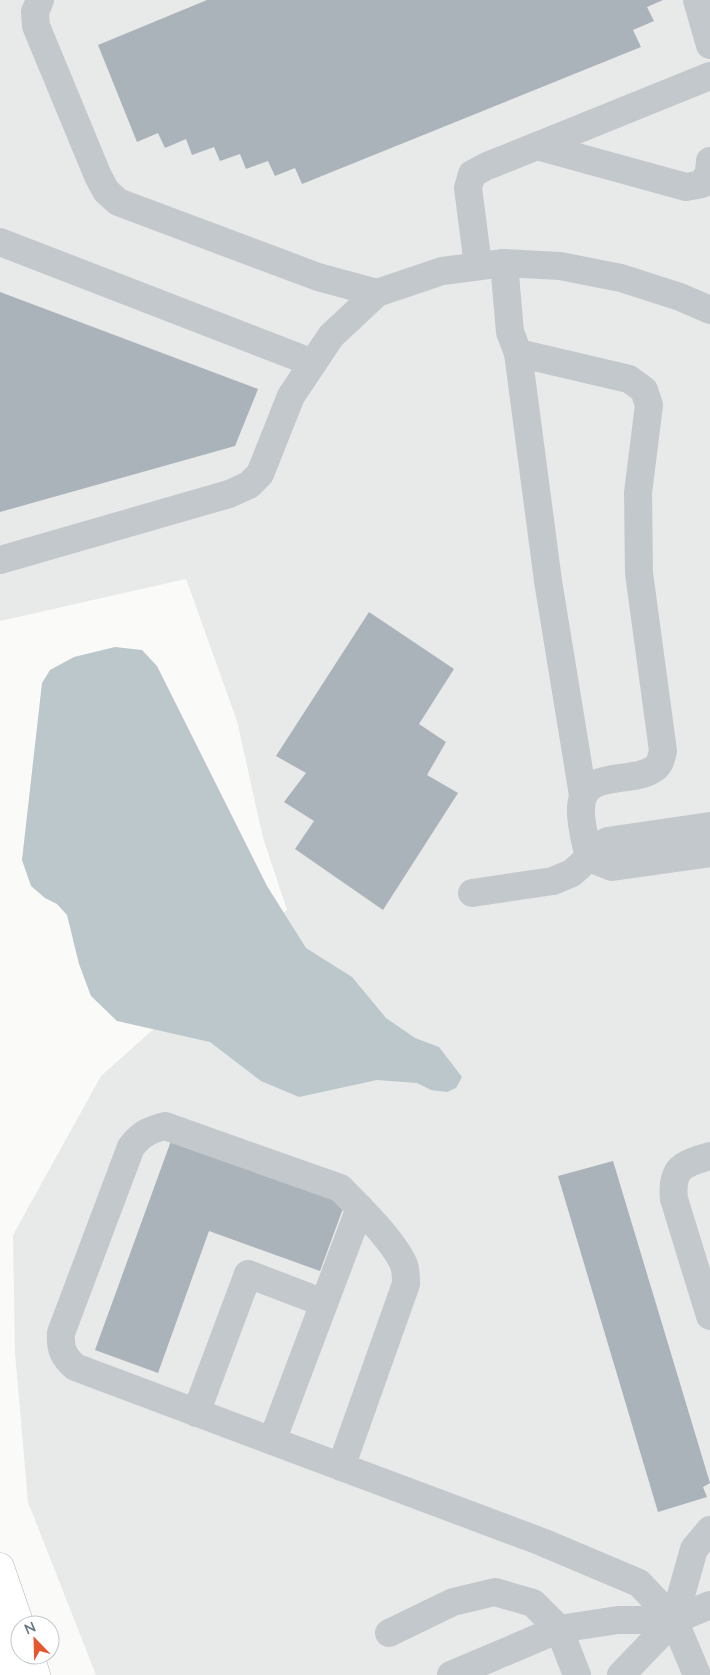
<svg xmlns="http://www.w3.org/2000/svg" width="710" height="1675" font-family="Lato,sans-serif">
<style>
.built{fill:#e8e9e9}
.water{fill:#bbc7cb}
.building{fill:#aab3b9}
.lines{fill:none;stroke-linecap:round;stroke-linejoin:round}
.highway-casing{stroke:#b4b9bd;stroke-width:29}
.minor{stroke:#c3c8cc;stroke-width:28}
.highway{stroke:#fff;stroke-width:28}
</style>
<rect width="100%" height="100%" fill="#fafaf8"/>
<polygon class="built" points="0,0 710,0 710,1675 96,1675 28,1502 15,1353 13,1235 101,1076 287,910 263,838 237,721 186,579 0,621"/>
<polygon class="water" points="115,647 142,650 157,666 267,886 306,948 352,977 386,1018 415,1038 439,1047 462,1077 456,1088 447,1092 431,1090 417,1083 377,1080 299,1097 261,1081 210,1042 117,1021 91,996 79,964 67,915 57,904 45,898 31,886 22,860 42,683 50,670 74,657"/>
<g class="building">
<polygon points="207,0 663,0 647,7 654,21 633,30 641,47 302,184 295,168 275,176 268,161 246,169 240,154 220,161 214,147 192,155 186,139 165,148 158,133 137,142 98,45"/>
<polygon points="0,292 258,389 235,446 0,512"/>
<polygon points="369,612 454,669 419,724 446,742 427,775 458,793 383,910 295,849 314,821 284,802 306,773 276,756"/>
<polygon points="171,1141 345,1203 320,1271 209,1231 158,1373 95,1350"/>
<polygon points="613,1161 710,1483 703,1487 707,1497 658,1512 558,1176"/>
</g>
<g class="lines">
<g class="highway-casing">
<g id="highway">
<polyline points="0,1567 20,1625"/>
<polyline points="0,1625 10,1675"/>
<polyline points="30,1655 36,1675"/>
</g>
</g>
<g class="minor">
<polyline points="40,0 35,12 36,26 98,176 106,191 118,202 318,277 377,293"/>
<polyline points="697,0 710,45"/>
<polyline points="537,146 710,76"/>
<polyline points="0,242 313,363"/>
<path d="M504 263 510 332 518 353 629 379 644 390 649 405 638 493 639 573 663 751C661 759 660 766 652 770 630 784 582 769 581 808 580 824 586 843 589 858"/>
<polyline points="478,265 468,188 472,174 487,166 537,146 686,187 702,184 709,173 710,161"/>
<polyline points="518,353 548,581 583,795"/>
<polyline points="0,560 229,494 249,485 260,474 291,396 331,336 377,293 442,271 504,263 560,266 621,278 680,297 710,310"/>
<polyline points="589,858 612,867 710,853"/>
<polyline points="472,893 553,881 572,873 607,841 710,826"/>
<path d="M710 1156C683 1164 671 1167 674 1199L710 1316"/>
<polyline points="196,1413 248,1274 324,1303"/>
<polyline points="272,1441 360,1208"/>
<path d="M341 1467 406 1284C406 1278 406 1271 404 1265 394 1241 359 1207 340 1188L165 1126C149 1130 141 1134 131 1147L61 1333C60 1349 63 1356 75 1367L542 1542 639 1583 674 1620 697 1675"/>
<polyline points="389,1633 453,1602 495,1592 533,1603 559,1629 577,1675"/>
<polyline points="451,1675 559,1629 618,1620 674,1620 710,1605"/>
<polyline points="621,1675 674,1620 694,1549 710,1530"/>
</g>
<use href="#highway" class="highway"/>
</g>
<g transform="translate(35 1640) rotate(337)"><circle r="24" fill="#ffffff" stroke="#c1c8cd"/>
<path d="M0-4L9 19L0 12L-9 19Z" fill="#e4572e"/>
<text y="-8" font-size="14" font-weight="bold" text-anchor="middle" fill="#657683">N</text>
</g>
</svg>
